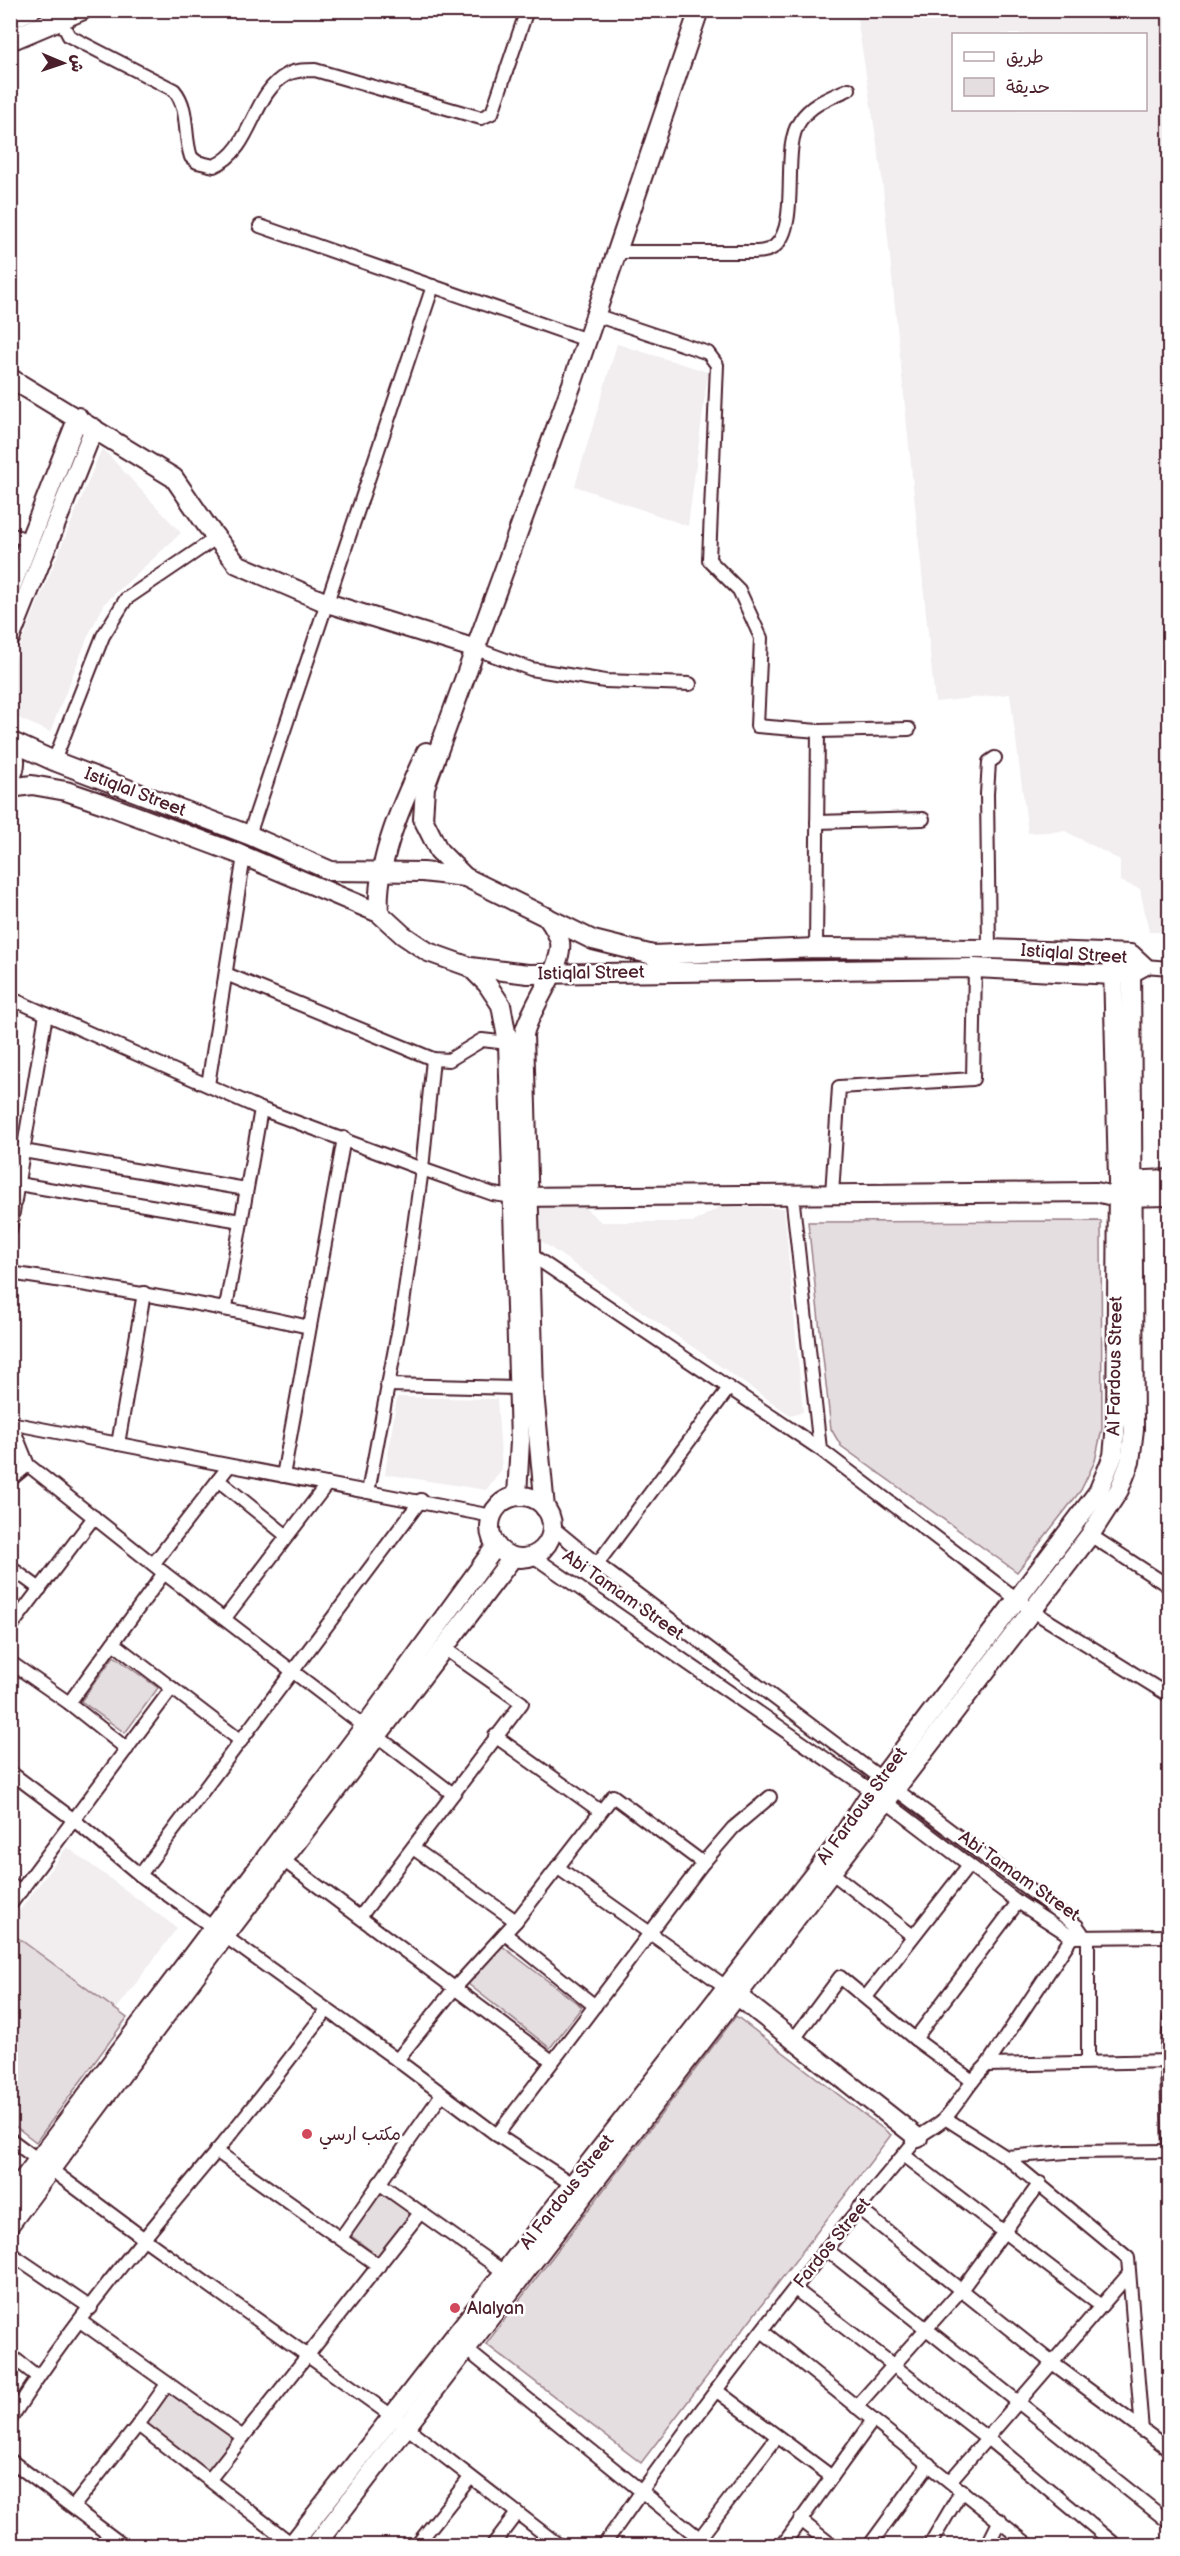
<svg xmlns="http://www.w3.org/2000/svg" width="1180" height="2556" font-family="'Balsamiq Sans','Playpen Sans Arabic',sans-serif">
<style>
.built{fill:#f2eeef;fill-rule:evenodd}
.green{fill:#e5dee0;stroke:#987e86;stroke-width:1.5}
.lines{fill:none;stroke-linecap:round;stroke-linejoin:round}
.street-casing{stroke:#4a1f2b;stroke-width:16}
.secondary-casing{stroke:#4a1f2b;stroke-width:22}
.primary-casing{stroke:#4a1f2b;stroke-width:24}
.street{stroke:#fff;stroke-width:12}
.secondary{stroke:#fff;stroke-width:18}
.primary{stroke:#fff;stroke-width:20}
.poi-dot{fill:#d1495b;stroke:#fff;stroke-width:2}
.labels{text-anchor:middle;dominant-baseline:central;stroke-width:5;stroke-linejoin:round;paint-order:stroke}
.street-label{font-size:18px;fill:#4a1f2b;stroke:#fff}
.poi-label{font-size:18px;fill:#4a1f2b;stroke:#fff;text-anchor:start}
</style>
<rect width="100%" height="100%" fill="#fff"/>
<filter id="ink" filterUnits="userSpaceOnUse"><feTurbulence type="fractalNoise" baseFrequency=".0167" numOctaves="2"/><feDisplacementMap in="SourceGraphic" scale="12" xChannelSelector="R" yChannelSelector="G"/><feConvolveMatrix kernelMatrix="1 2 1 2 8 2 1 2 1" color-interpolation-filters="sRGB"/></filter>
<g filter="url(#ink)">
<g class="built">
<path d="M856 11H1169V932H1149L1140 889 1120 881V860L1065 831 1028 833 1010 694 935 702 881 169ZM1146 34V110H954V34Z"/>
<polygon points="617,344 708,372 688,526 575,486"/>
<polygon points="102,448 181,533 105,603 89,634 50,732 11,715 11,668"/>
<polygon points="583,1206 601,1222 694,1222 721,1206 784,1208 803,1412 790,1415 538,1239 538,1207"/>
<polygon points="397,1397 497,1399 502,1469 486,1490 385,1474"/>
<polygon points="67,1847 177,1928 116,2010 11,1932 11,1922"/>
</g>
<g class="green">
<polygon points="1101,1221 1102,1429 1095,1461 1081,1490 1017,1572 841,1446 831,1429 808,1222"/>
<polygon points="114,1656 158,1688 125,1733 81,1701"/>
<polygon points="10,1932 127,2018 36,2142 11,2123"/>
<polygon points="502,1946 582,2007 550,2048 468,1984"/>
<polygon points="736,2016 891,2135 641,2463 486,2344"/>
<polygon points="379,2192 411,2213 378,2256 350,2235"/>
<polygon points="170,2392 235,2439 208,2471 146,2424"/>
</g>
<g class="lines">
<g class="street-casing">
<g id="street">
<path d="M60 19 69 36 174 90C190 109 183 134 191 157L197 162 214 166C254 149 251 93 288 74 296 70 306 70 315 70L481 118 492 113 527 10"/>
<polyline points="260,226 587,340"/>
<path d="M617 252H744C755 252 767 253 775 246 801 224 780 148 800 121 811 104 831 97 849 89"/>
<polyline points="595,315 708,353 717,365 709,560 739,590 761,638 757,726 818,731 816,948"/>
<polyline points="10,534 30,541"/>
<polyline points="476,649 531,669 605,681 690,684"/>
<polyline points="818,731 909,729"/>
<polyline points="54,761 103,636 126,599 216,538"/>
<polyline points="817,822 923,819"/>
<polyline points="249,835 433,286"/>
<polyline points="989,949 987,794 989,762 995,758"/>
<polyline points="1144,966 1170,968"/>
<polyline points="226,974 433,1059 449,1060 482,1040 508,1043"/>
<polyline points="10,998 261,1109 422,1169 493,1194 514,1197"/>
<polyline points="208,1085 244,856"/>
<polyline points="23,1151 246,1189"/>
<polyline points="18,1184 241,1221"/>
<polyline points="792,1194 820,1449"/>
<polyline points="832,1194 839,1087 973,1079 975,968"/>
<polyline points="10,1230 46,1014"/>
<polyline points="527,1252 820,1449 1031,1610 1170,1696"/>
<path d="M10 1273C111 1288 210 1304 309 1327"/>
<polyline points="226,1307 261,1109"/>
<polyline points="387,1385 518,1388"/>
<polyline points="10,1423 492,1516"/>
<polyline points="11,1423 28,1465 164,1573 453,1794"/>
<polyline points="118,1444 144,1293"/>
<polyline points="283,1476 344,1138"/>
<polyline points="10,1480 28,1465"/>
<polyline points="218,1480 287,1536"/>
<polyline points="368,1492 402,1311 422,1169 433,1059"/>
<polyline points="552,1527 597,1564 1077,1926 1082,1933"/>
<polyline points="1090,1535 1170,1587"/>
<polyline points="533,1556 872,1791 1018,1902 1072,1937 1170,1936"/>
<polyline points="154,1563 229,1466"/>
<polyline points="597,1564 729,1388"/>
<polyline points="10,1567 40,1589"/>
<polyline points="225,1618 327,1484"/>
<polyline points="10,1628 94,1517"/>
<polyline points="113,1643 241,1741"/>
<polyline points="10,1662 69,1703 127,1749"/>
<polyline points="69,1703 164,1573"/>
<polyline points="495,1736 600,1811"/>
<polyline points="10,1772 74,1820 140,1875 397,2060 497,2135 578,2188"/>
<polyline points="413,1848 516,1921"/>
<polyline points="283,1860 552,2061"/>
<polyline points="557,1867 726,1987"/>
<polyline points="831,1872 913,1936"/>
<polyline points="140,1875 421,1500"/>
<polyline points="10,1884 21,1891"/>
<polyline points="10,1905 172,1688"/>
<polyline points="360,1917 522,1703 444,1648"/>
<polyline points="505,1934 595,2006"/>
<polyline points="866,1997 969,1865"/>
<polyline points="794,2039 840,1977 915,2039 971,2080"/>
<polyline points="915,2039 1018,1902"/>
<polyline points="397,2060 454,1989 516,1921 613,1796 703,1863"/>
<polyline points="1088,2061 1088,1937"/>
<polyline points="987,2065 1170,2061"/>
<polyline points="945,2118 1006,2157 1128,2258 1142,2431"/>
<polyline points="497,2135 703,1863 733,1828 770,1797"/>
<polyline points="10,2139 143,2238 392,2416 560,2546"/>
<polyline points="216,2151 379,2266"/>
<polyline points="1169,2151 1167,2061 1170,2017"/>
<polyline points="905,2156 1101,2306"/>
<polyline points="1006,2157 1067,2152 1170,2151"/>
<polyline points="379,2183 504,2272"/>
<polyline points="858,2208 1051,2362 1170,2450"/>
<polyline points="341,2238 442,2094"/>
<polyline points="826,2249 1170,2523"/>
<polyline points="10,2253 91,2308"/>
<polyline points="795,2289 987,2438 1117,2546"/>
<polyline points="80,2321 243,2437"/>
<polyline points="762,2331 1030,2546"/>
<polyline points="462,2346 709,2546"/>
<polyline points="10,2355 38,2377"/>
<polyline points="717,2391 832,2477"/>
<polyline points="856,2407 961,2290 1040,2183"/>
<path d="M10 2420C70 2325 143 2239 215 2153 254 2107 290 2058 327 2010"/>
<polyline points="138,2425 292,2544"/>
<polyline points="10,2460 124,2546"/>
<polyline points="210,2479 420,2213"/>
<polyline points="950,2481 1128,2275"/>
<polyline points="73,2507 138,2425 167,2384"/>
<polyline points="800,2520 833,2546"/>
<polyline points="699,2539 777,2437"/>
<polyline points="416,2546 470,2478"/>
<polyline points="492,2546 517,2513"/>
<path d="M603 2546C701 2406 806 2270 916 2140 924 2131 937 2127 945 2118 960 2102 969 2082 987 2065L1072 1937 1077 1926"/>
<polyline points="782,2546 873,2420"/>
<polyline points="869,2546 929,2464"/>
<polyline points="929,2546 962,2490"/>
<polyline points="987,2546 1000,2520"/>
</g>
</g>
<g class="secondary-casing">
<g id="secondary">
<polyline points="10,378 174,478 207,526 237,564 327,603 476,649"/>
<polyline points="10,590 78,417"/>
<polyline points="10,639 94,428"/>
<polyline points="10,741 54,761 249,835 331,871 423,872 465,877 593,940 653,955 816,948 989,949 1131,954 1144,966 1131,973 1113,975 975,968 528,974 470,967 428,952 403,935 379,913 244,856 107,805 66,791 32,785 10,788"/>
<path d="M10 745C18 757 16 768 10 780"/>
<polyline points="465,877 439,851 423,819 425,787 572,384 699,10"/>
<path d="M379 913C375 861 404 799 426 752"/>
<polyline points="470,967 487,984 501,1005 508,1043 520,1441 517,1496"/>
<polyline points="1123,1181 1170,1179"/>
<polyline points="514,1197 1096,1192 1117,1197 1170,1196"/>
<circle cx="521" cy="1527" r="31"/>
<path d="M545 1508 534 1392 524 1034C530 1007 564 965 560 942 558 933 552 924 547 917"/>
<polyline points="729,1989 918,2138"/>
<polyline points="10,2197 365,1726 496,1546"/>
<polyline points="10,2224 225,1936 513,1557"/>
<path d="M291 2546C474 2311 657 2077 839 1842L872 1791 1098 1492 1113 1456 1116 1424 1118 1181 1113 964"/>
<polyline points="315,2546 1090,1535 1119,1490 1130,1462 1134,1429 1131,962"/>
</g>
</g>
<g class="primary-casing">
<g id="primary">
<polyline points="10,18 30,10"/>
<polyline points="10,40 81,10"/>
</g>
</g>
<use href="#street" class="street"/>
<use href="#secondary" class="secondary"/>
<use href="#primary" class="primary"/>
</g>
</g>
<g class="poi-dot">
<circle cx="307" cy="2134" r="6"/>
<circle cx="455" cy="2308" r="6"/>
</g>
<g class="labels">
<g class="street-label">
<text transform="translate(135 792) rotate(21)">Istiqlal Street</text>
<text transform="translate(1074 954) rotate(4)">Istiqlal Street</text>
<text transform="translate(591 973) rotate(-1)">Istiqlal Street</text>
<text transform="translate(1115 1366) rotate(-89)">Al Fardous Street</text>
<text transform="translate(623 1595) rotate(35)">Abi Tamam Street</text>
<text transform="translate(862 1806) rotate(-54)">Al Fardous Street</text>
<text transform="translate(1019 1876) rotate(35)">Abi Tamam Street</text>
<text transform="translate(567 2192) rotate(-52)">Al Fardous Street</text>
<text transform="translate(832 2243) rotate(-51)">Fardos Street</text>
</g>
<g class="poi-label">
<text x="319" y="2134">مكتب ارسي</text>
<text x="467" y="2308">Alalyan</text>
</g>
</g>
<rect width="1180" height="2556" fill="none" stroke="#fff" stroke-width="36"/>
<rect x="18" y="18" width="1144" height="2520" fill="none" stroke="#4a1f2b" stroke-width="2" filter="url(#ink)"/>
<rect x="952" y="33" width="195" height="78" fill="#ffffff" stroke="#b7a5aa" stroke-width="1.5"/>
<rect x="964" y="52" width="30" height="9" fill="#ffffff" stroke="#b7a5aa" stroke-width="1.5"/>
<text x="1006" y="63" font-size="18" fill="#4a1f2b">طريق</text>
<rect x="964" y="78" width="30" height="18" fill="#e5dee0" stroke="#b7a5aa" stroke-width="1.5"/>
<text x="1006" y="93" font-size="18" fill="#4a1f2b">حديقة</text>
<g transform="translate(63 63) rotate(92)" stroke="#ffffff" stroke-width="4.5" paint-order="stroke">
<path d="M0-4.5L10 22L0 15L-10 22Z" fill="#4a1f2b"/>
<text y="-9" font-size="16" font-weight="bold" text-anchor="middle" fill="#4a1f2b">ش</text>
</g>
</svg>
